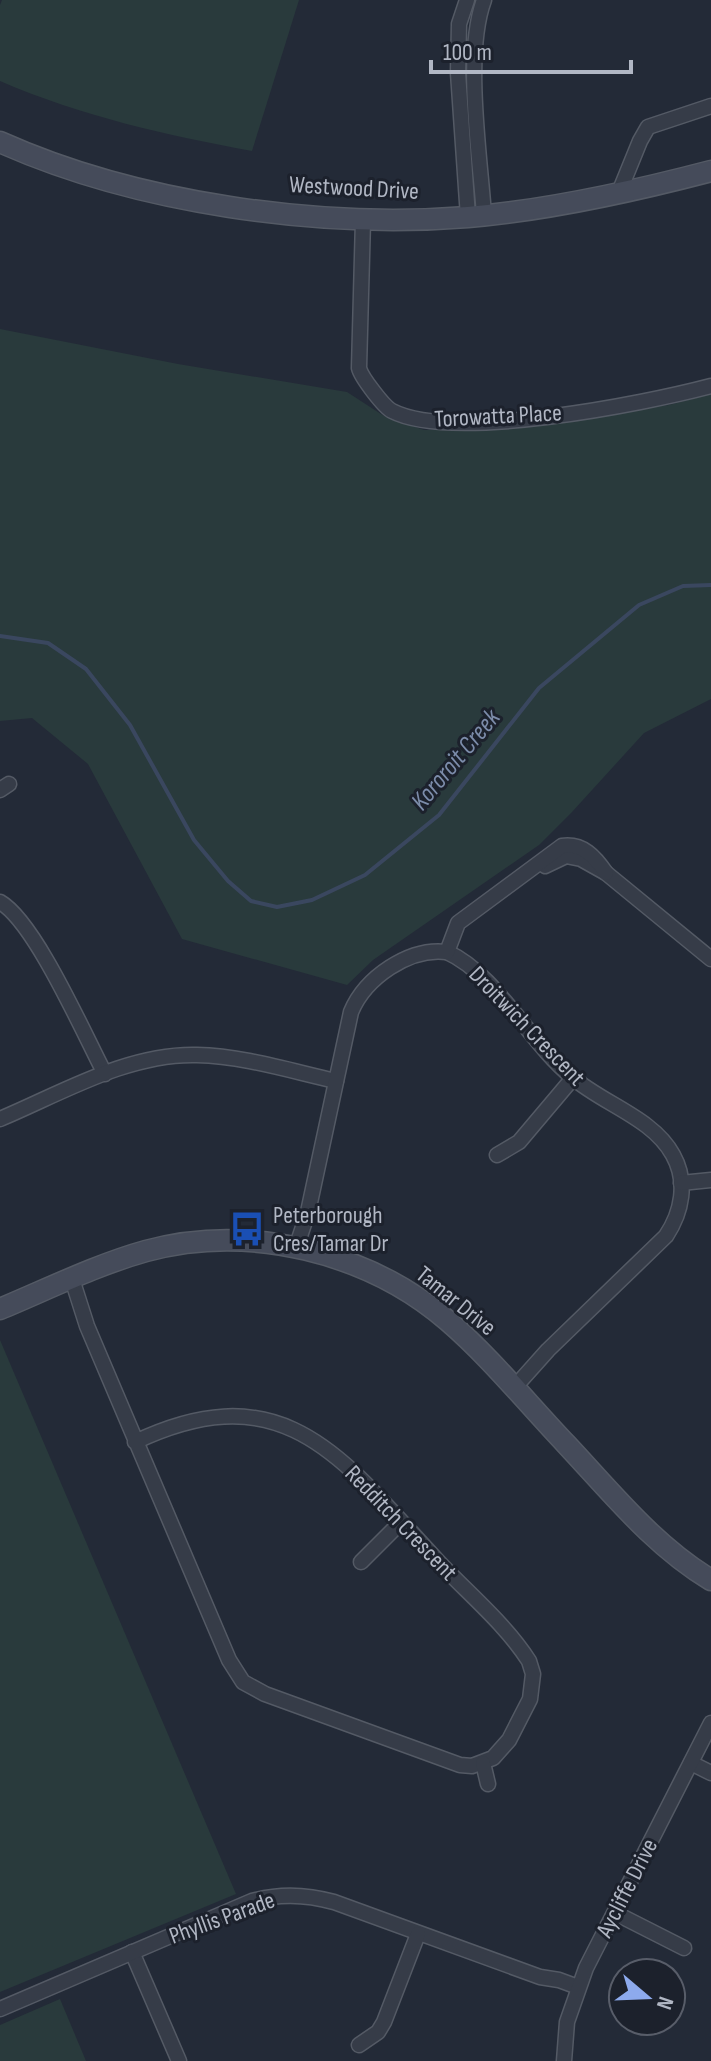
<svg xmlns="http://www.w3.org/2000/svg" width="711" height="2061" font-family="'Sofia Sans Condensed',sans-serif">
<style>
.green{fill:#293a3c}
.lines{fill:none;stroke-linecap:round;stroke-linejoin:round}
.stream{stroke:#3a475f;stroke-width:4}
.street-casing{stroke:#545a65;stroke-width:17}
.secondary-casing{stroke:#545a65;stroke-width:23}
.street{stroke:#363c48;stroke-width:14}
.secondary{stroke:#454b5a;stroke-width:20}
.labels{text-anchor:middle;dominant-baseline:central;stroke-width:6;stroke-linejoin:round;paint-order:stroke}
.street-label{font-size:24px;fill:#b1b7c4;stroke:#1c212c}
.poi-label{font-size:24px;fill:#b1b7c4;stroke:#1c212c;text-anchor:start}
.water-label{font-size:26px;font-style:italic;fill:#7c8caa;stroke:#1c212c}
</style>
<rect width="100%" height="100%" fill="#232a37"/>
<g class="green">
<path d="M2 0H299L252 151C165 135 81 116 0 81V5Z"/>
<polygon points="0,329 178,364 347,392 384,416 424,430 495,428 669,405 711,394 711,699 644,733 572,812 539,845 373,960 347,985 182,939 88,764 32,718 0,721"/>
<polygon points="0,1340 236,1894 0,1992"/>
<polygon points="60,1999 86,2061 0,2061 0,2025"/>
</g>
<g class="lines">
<polyline class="stream" points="0,636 48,643 86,669 130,725 194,840 228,881 251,901 277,907 312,900 365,875 439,815 539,688 639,605 683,586 711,585"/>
<g class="street-casing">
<g id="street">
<polyline points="467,0 459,24 458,73 468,217"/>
<path d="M484 0C464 54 480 156 484 215"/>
<polyline points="618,195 640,141 648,127 711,106"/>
<path d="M363 220 359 368C361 377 384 407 392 411 452 442 643 404 711 386"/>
<polyline points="0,790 9,784"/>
<polyline points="545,866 566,856 581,859 606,873 711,959"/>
<path d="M0 902C35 922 84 1034 105 1074"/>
<path d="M447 952C496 974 529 1042 572 1077 603 1104 653 1118 673 1155 688 1182 682 1212 666 1236L548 1350 514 1388"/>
<path d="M0 1119C62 1093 128 1053 197 1055 243 1056 291 1071 336 1081"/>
<polyline points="497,1155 519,1142 573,1078"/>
<polyline points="681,1183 711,1180"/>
<path d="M296 1248 308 1212 351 1012C365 978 409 947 447 952L458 923 562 846C583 843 595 857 606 873"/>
<path d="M72 1279 87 1326 229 1660 243 1682 265 1694 460 1765 472 1766 493 1758 509 1740 530 1699 533 1674 529 1661C504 1622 465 1591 434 1557 341 1457 283 1372 135 1442"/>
<polyline points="361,1562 401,1522"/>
<polyline points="483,1763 488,1784"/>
<polyline points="691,1763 711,1773"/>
<polyline points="615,1913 684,1948"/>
<polyline points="132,1952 179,2061"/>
<path d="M0 2009 252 1901C280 1893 306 1894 334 1902L540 1977 559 1980 578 1987"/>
<polyline points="359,2045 378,2032 384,2022 418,1934"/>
<polyline points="564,2061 567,2022 586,1968 711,1723"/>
</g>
</g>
<g class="secondary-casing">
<g id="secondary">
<path d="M0 142C136 203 319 229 468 217 550 210 631 192 711 171"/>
<path d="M0 1309C48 1289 96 1265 146 1251 249 1223 368 1252 448 1321 491 1358 527 1403 566 1444 611 1492 654 1546 711 1580"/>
</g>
</g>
<use href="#street" class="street"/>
<use href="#secondary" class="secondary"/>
</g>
<defs>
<g id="bus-bare" transform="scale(2.76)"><path d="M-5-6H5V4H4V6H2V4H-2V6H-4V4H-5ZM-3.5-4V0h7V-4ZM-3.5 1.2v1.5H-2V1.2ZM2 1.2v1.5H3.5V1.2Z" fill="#1a4fb4" stroke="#1c212c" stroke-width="2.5" paint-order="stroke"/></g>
</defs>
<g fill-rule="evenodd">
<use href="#bus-bare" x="247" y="1229"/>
</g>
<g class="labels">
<g class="street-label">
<text transform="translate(354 188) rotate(3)">Westwood Drive</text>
<text transform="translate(498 416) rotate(-3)">Torowatta Place</text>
<text transform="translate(527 1026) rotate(46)">Droitwich Crescent</text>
<text transform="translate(456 1301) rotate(39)">Tamar Drive</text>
<text transform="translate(401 1523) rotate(46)">Redditch Crescent</text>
<text transform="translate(627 1888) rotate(-63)">Aycliffe Drive</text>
<text transform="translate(222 1918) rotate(-20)">Phyllis Parade</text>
</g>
<g class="poi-label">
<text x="273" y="1215">Peterborough<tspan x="273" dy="28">Cres/Tamar Dr</tspan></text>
</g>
<g class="water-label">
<text transform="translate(456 760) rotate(-50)">Kororoit Creek</text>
</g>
</g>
<g transform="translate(647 1997) rotate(109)"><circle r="38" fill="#1c212c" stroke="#585d69" stroke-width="2"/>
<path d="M0-6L14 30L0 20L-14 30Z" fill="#8daaed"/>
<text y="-12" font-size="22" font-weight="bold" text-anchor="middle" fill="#b1b7c4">N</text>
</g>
<path d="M431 60v12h200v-12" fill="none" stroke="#b1b7c4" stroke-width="4"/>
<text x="443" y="60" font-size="24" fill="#b1b7c4" stroke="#1c212c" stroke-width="6" paint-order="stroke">100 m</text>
</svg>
